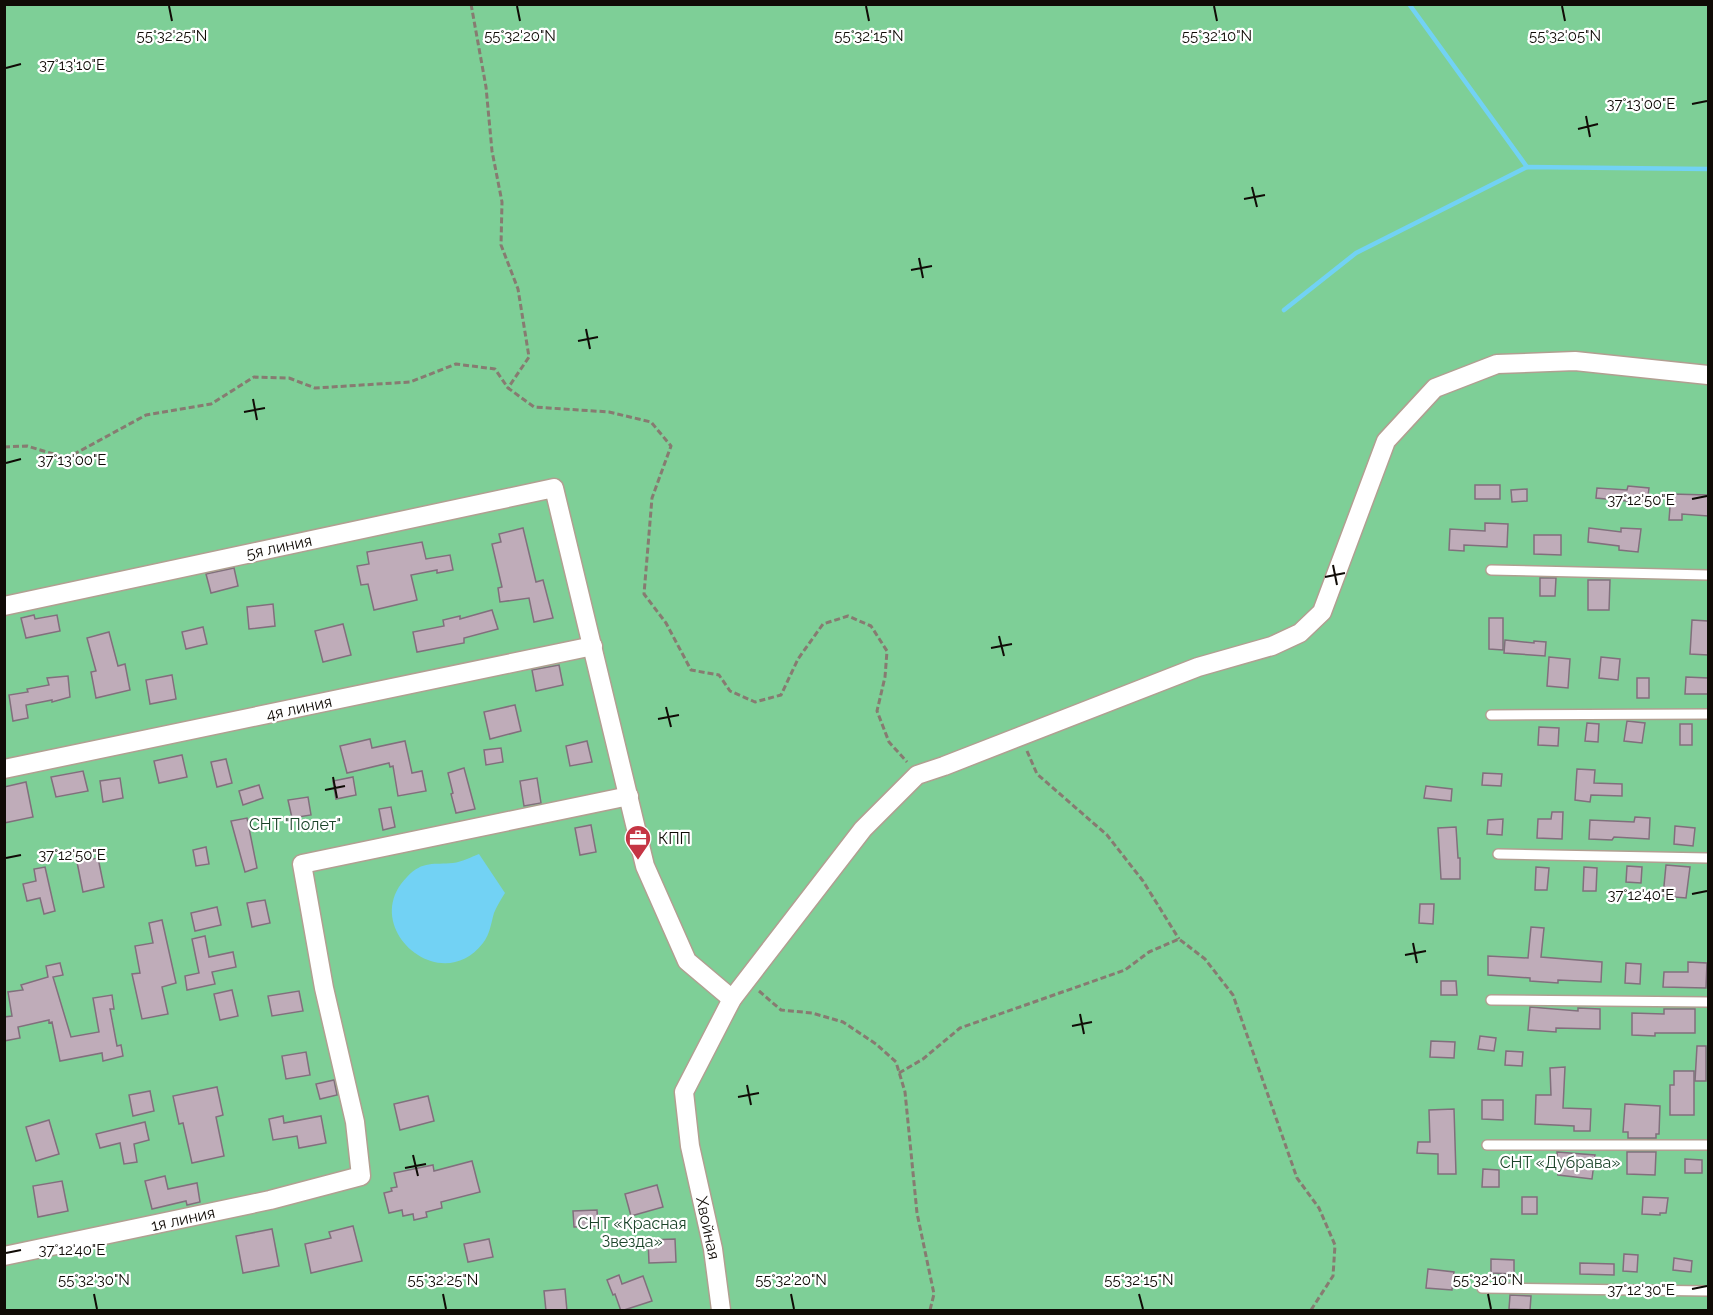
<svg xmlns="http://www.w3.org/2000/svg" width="1713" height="1315" font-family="Raleway,sans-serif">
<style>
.green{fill:#7ecf97}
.water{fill:#72d2f4}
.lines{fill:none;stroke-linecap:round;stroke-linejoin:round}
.stream{stroke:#72d2f4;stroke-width:4.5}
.building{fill:#bfacb9;stroke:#816f7c;stroke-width:1.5}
.lane-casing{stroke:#b19f91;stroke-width:12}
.street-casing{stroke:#b19f91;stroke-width:21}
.path{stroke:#877b71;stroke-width:3;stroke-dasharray:6 3;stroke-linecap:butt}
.lane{stroke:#fff;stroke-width:9}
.street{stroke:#fff;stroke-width:18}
.ticks{fill:none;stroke:#100b06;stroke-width:2}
.labels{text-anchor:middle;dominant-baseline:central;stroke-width:4.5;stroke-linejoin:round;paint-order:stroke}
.street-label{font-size:16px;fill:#100b06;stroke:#fff}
.park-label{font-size:16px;fill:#1c442a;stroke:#fff}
.poi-label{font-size:16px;fill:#100b06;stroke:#fff;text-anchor:start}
.ticks-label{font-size:15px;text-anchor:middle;fill:#100b06;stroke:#fff;stroke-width:4.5;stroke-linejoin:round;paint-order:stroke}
</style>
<rect width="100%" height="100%" fill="#f2e0d1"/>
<rect class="green" x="5" y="5" width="1703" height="1305"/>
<path class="water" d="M479 854 505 893C501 899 497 906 494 913 491 923 490 934 483 943 440 999 358 926 407 877 423 860 434 865 453 863 462 862 471 857 479 854Z"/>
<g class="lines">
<g class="stream">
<polyline points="1409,4 1527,167"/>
<polyline points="1284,310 1356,253 1527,167 1708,169"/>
</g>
</g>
<g class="building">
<rect x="1475" y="485" width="25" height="14"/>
<polygon points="1628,486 1649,488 1647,503 1596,498 1597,488 1627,490"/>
<polygon points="1527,489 1527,501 1512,502 1511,490"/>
<polygon points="1671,494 1708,495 1708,516 1682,514 1682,520 1669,520"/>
<polygon points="1485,523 1508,524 1507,547 1464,545 1464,551 1449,550 1450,529 1485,531"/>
<polygon points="523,528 536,582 543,580 553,618 534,622 529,598 500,602 498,588 502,587 492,544 501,542 499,534"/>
<polygon points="1589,528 1621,532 1621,528 1641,529 1638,552 1619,550 1619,546 1588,542"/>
<polygon points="1534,535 1561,535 1561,555 1534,554"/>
<polygon points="422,542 426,559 450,555 453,570 437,573 437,570 411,575 417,600 374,610 368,584 361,585 357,566 369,564 367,552"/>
<polygon points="234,568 238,586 211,593 206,574"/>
<polygon points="1540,578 1556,578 1555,596 1540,596"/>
<polygon points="1588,580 1610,580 1609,610 1588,610"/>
<polygon points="273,604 275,626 249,629 247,607"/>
<polygon points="492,610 498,629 464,638 464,643 417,652 413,632 444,626 443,620 460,616 460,619"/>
<polygon points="34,615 35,619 57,615 60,631 26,638 21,618"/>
<polygon points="1489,618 1503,618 1503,650 1489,649"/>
<polygon points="1692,620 1708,621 1708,655 1690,654"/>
<polygon points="343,624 351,655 323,662 315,631"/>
<polygon points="203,627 207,644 186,649 182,632"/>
<polygon points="109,632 118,666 125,664 130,690 96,698 91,672 96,671 87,638"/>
<polygon points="1505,640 1534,643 1534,641 1546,642 1545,656 1504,653"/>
<polygon points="1549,657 1570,659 1568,688 1547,686"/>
<polygon points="1601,657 1620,659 1618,680 1599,678"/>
<polygon points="559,665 563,685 536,691 532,670"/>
<polygon points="172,675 176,699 150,704 146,680"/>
<polygon points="68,676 70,697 52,702 52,700 26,705 28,718 13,721 9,695 28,692 27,689 49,685 47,678"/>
<polygon points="1686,677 1708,678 1708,694 1685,694"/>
<rect x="1637" y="678" width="12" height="20"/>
<polygon points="515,705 521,731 490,739 484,712"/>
<polygon points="1627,721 1645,723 1642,743 1624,741"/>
<polygon points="1587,723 1599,724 1598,742 1585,741"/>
<rect x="1680" y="724" width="12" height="21"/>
<polygon points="1539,727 1559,728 1558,746 1538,745"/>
<polygon points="370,739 372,748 405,741 412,773 422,771 426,791 398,796 393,766 390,767 389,763 347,773 340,746"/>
<polygon points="587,741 592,762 570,766 566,746"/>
<polygon points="501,748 503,762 486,765 484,750"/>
<polygon points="182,755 187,777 159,783 154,761"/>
<polygon points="226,759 232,783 217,787 211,762"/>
<polygon points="464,768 475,809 456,813 451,794 453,793 448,773"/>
<polygon points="1577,769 1595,770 1594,783 1622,784 1622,796 1591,795 1590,802 1575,800"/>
<polygon points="83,771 88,791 56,797 51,777"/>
<polygon points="1483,773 1502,774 1501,786 1482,785"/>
<polygon points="353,777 356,795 336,799 333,781"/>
<polygon points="120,778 123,798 103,802 100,781"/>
<polygon points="537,778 541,803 524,806 520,781"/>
<polygon points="26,782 33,817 4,823 4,787"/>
<polygon points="259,785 263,798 243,805 239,791"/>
<polygon points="1426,786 1452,789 1451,801 1424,798"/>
<polygon points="308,797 311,815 292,818 288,800"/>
<polygon points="391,807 395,827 383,830 379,809"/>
<polygon points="1552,812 1563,812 1562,839 1537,838 1538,819 1551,819"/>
<polygon points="1635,817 1650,818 1649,839 1614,837 1612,840 1589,839 1590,820 1634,822"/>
<polygon points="247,818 257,868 245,872 231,821"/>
<polygon points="1503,819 1502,835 1487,834 1488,820"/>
<polygon points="591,825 596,852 580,855 575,828"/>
<polygon points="1675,826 1695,828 1693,846 1674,844"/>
<polygon points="1456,827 1458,858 1460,858 1460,879 1441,879 1438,828"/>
<polygon points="206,847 209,864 196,866 193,850"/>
<polygon points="98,858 104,887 83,892 77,862"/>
<polygon points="1666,865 1690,867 1686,898 1663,896"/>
<polygon points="1627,866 1642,867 1641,883 1626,882"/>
<polygon points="45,867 55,911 44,914 40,898 27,901 23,884 36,881 34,869"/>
<polygon points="1536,867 1549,868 1547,890 1535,890"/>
<polygon points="1584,867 1597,868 1596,891 1583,891"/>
<polygon points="265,900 270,923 252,927 247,903"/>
<polygon points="1420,904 1434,904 1433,924 1419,923"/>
<polygon points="217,907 221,925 195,931 191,913"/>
<polygon points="162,920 176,983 162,987 168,1014 142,1019 132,974 140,973 135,946 153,943 149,923"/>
<polygon points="1531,927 1544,928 1541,957 1602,962 1601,982 1558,980 1558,983 1530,981 1530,978 1488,975 1488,956 1528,958"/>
<polygon points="205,936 209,957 233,952 236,967 212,972 215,984 187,990 185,976 199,973 192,939"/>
<polygon points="1688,962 1707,963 1706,988 1663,987 1664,972 1688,972"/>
<polygon points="60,963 63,975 53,977 71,1037 99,1032 93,998 112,995 114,1009 110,1009 117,1046 121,1045 123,1056 103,1061 102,1053 60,1061 52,1022 49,1023 49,1020 18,1027 20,1038 4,1041 4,1017 12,1016 8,992 23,990 21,985 48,977 46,966"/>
<polygon points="1626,963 1641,964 1640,984 1625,983"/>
<polygon points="1441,981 1456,981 1457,995 1441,995"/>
<polygon points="232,990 238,1016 220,1020 214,994"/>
<polygon points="299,991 303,1011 272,1016 268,996"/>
<polygon points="1530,1007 1578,1011 1578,1008 1600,1009 1600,1029 1556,1028 1556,1032 1528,1030"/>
<polygon points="1664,1009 1695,1009 1695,1033 1655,1033 1655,1036 1632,1035 1632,1013 1664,1014"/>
<polygon points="1480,1036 1496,1038 1494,1051 1478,1049"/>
<polygon points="1431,1041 1455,1042 1454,1058 1430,1057"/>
<polygon points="1697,1046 1706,1046 1706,1081 1695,1081"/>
<polygon points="1506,1051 1523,1052 1522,1066 1505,1065"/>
<polygon points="306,1052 310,1075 286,1079 282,1056"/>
<polygon points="1565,1067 1563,1108 1591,1109 1590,1131 1574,1131 1574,1126 1535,1124 1536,1095 1551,1095 1550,1068"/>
<polygon points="1674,1071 1694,1071 1694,1115 1670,1115 1670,1085 1674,1085"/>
<polygon points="334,1080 337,1095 320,1099 316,1084"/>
<polygon points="217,1087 223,1115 216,1117 224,1156 192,1163 183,1123 179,1124 173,1096"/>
<polygon points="150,1091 154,1111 133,1116 129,1095"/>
<polygon points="428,1096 434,1121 400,1130 394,1104"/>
<polygon points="1482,1100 1503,1100 1503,1120 1482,1119"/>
<polygon points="1625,1104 1660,1106 1659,1134 1656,1134 1656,1138 1628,1138 1628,1132 1623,1132"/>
<polygon points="1454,1109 1456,1174 1438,1174 1438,1154 1417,1153 1418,1142 1430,1142 1429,1110"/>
<polygon points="283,1116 284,1123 321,1116 326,1143 299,1148 297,1136 273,1140 269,1119"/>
<polygon points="49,1120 59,1154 36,1161 26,1127"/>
<polygon points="145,1122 149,1140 134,1144 137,1162 124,1164 120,1143 100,1148 96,1134"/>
<polygon points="1557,1152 1595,1155 1592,1179 1558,1175"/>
<polygon points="1627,1152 1656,1152 1655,1175 1627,1174"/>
<polygon points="1685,1159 1702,1160 1702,1173 1685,1173"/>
<polygon points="472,1161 480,1192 441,1202 442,1208 426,1212 427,1217 414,1220 413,1214 403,1216 402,1210 389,1213 384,1193 392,1191 391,1188 397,1187 394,1173 433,1165 434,1171"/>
<polygon points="1483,1169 1499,1170 1499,1187 1482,1187"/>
<polygon points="165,1176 168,1189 197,1183 200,1202 187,1205 186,1201 152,1209 145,1181"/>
<polygon points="62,1181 68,1211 38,1217 33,1186"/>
<polygon points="657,1185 663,1207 631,1216 625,1194"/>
<rect x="1522" y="1197" width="15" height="17"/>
<polygon points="1643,1197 1668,1198 1666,1213 1660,1213 1660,1215 1642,1214"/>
<polygon points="597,1210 598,1226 574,1227 573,1211"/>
<polygon points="353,1226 362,1261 311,1273 305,1244 331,1238 329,1232"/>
<polygon points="272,1229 279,1266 243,1273 236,1236"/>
<polygon points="489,1239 493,1257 468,1262 464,1244"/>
<polygon points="675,1239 676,1262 649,1263 648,1240"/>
<polygon points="1624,1254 1638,1255 1637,1272 1623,1271"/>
<polygon points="1674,1258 1692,1261 1691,1272 1673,1270"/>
<polygon points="1491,1259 1514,1260 1514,1274 1491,1273"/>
<polygon points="1580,1263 1614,1264 1614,1275 1580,1274"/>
<polygon points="1428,1269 1454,1272 1452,1290 1426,1288"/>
<polygon points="619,1275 622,1284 643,1276 652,1301 621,1311 615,1294 613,1295 607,1280"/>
<polygon points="565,1289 567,1311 546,1311 544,1291"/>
<polygon points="1510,1295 1531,1296 1530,1310 1509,1309"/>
</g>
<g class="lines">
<g class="lane-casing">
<g id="lane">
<polyline points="1491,570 1708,575"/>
<polyline points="1491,715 1708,714"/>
<polyline points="1498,854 1708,858"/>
<polyline points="1491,1000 1708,1002"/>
<polyline points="1487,1145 1708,1145"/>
<polyline points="1482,1288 1708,1291"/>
</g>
</g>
<g class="street-casing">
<g id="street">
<polyline points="4,606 554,488 645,866 687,961 732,999"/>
<polyline points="4,769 593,646"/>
<polyline points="4,1256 270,1200 361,1176 355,1122 324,988 302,864 629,796"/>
<polyline points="721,1310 713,1249 690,1146 684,1092 732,999 863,829 917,775 944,766 1198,667 1272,646 1300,633 1322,612 1386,441 1435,388 1497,364 1575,361 1708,375"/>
</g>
</g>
<g class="path">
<polyline points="471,4 486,87 492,151 502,202 501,245 518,289 529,357 508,388 534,407 609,412 651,422 671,446 652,498 644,594 666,623 691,670 719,675 730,691 755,702 781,695 798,659 823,624 848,616 871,626 887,651 885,677 877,711 889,742 907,762"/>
<polyline points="4,447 27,446 67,458 146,415 211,404 254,377 289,378 315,388 410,382 456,364 495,369 508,388"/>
<polyline points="1027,751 1037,774 1107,835 1143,881 1179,939"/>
<polyline points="759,991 781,1010 812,1013 843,1022 876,1044 896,1062 905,1092 917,1213 934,1294 930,1310"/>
<polyline points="899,1073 923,1059 960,1028 1125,970 1149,952 1179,939 1205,959 1233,995 1297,1178 1319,1208 1335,1245 1333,1276 1311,1310"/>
</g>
<use href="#lane" class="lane"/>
<use href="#street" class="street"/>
</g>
<path class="ticks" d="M169 6 172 21M517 6 520 21M866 6 869 21M1214 6 1217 21M1562 6 1565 21M6 68 21 64M1692 104 1707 101M1586 116 1590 137M1578 129 1598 124M1252 187 1257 207M1244 199 1265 195M919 258 923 278M911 270 932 266M586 329 590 349M578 341 598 337M253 399 257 420M244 412 265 408M6 463 21 459M1692 499 1707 496M1333 565 1337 585M1325 577 1345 573M999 636 1004 656M991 648 1012 644M666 707 671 727M658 719 679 715M333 777 337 798M325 790 345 786M6 858 21 855M1692 894 1707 891M1413 943 1417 963M1405 955 1426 951M1080 1014 1084 1034M1072 1026 1092 1022M747 1085 751 1105M738 1097 759 1093M413 1155 418 1176M405 1168 426 1164M6 1253 21 1250M1692 1289 1707 1286M94 1294 97 1309M443 1294 446 1309M791 1294 794 1309M1139 1294 1143 1309M1488 1294 1491 1309"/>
<defs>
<g id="office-pin" transform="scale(1.35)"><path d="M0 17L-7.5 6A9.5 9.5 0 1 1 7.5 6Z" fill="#c53544" stroke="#fff"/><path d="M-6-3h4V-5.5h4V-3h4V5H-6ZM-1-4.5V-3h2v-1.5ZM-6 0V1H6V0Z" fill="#fff"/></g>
</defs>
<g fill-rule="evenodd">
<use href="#office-pin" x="638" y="838"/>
</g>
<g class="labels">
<g class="street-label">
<text transform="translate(279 547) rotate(-12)">5я линия</text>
<text transform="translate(299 708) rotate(-12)">4я линия</text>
<text transform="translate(183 1219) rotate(-12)">1я линия</text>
<text transform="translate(708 1228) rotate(78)">Хвойная</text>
</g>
<g class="park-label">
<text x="295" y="824">СНТ "Полет"</text>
<text x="1560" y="1162">СНТ «Дубрава»</text>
<text x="632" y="1223">СНТ «Красная<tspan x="632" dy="18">Звезда»</tspan></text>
</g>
<g class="poi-label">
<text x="658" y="838">КПП</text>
</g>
</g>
<g class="ticks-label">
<text x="172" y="41">55°32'25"N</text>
<text x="520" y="41">55°32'20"N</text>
<text x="869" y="41">55°32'15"N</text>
<text x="1217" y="41">55°32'10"N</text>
<text x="1565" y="41">55°32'05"N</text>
<text x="72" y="70">37°13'10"E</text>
<text x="1641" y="109">37°13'00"E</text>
<text x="72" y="465">37°13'00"E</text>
<text x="1641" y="505">37°12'50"E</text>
<text x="72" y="860">37°12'50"E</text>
<text x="1641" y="900">37°12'40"E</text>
<text x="72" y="1255">37°12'40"E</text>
<text x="94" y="1285">55°32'30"N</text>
<text x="443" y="1285">55°32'25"N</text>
<text x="791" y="1285">55°32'20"N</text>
<text x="1139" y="1285">55°32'15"N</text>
<text x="1488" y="1285">55°32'10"N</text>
<text x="1641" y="1295">37°12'30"E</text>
</g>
<rect width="1713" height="1315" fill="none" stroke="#100b06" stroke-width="12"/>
</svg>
